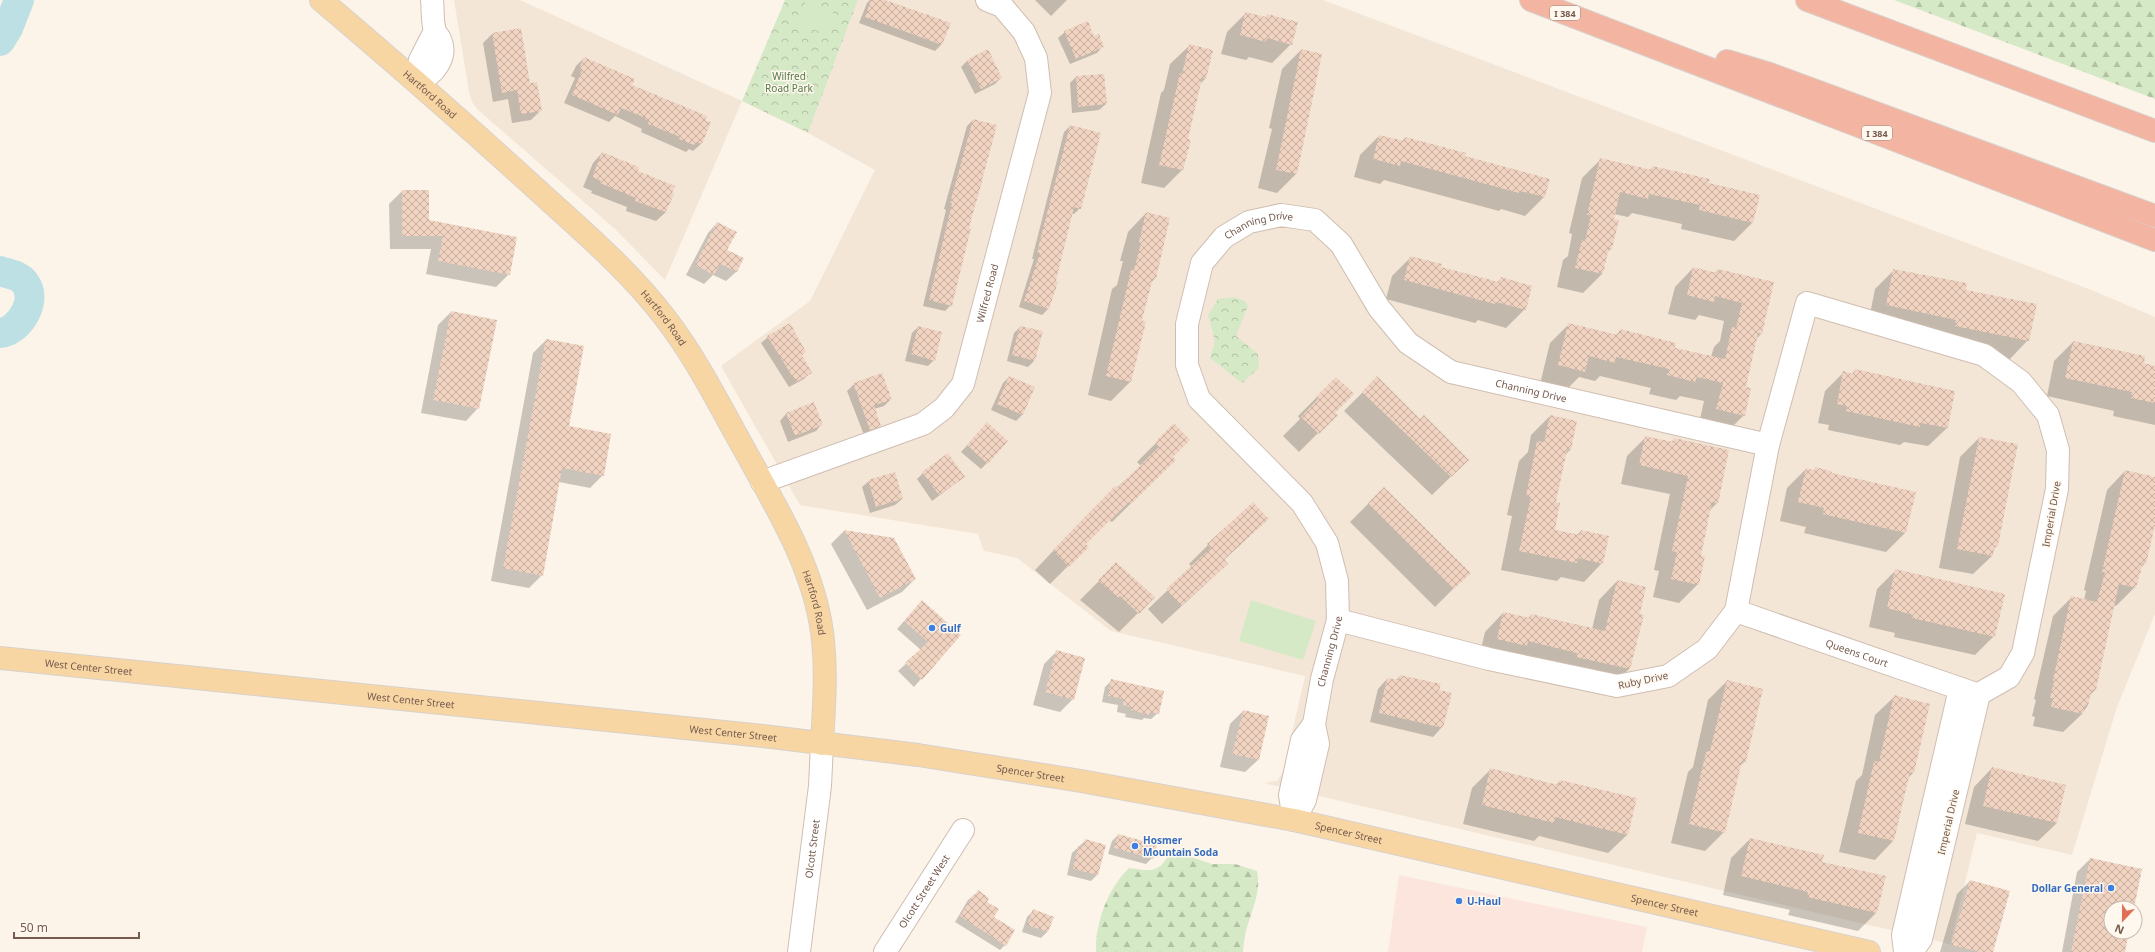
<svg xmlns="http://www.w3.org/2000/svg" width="2155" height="952" font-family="'Noto Sans',sans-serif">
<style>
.residential{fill:#f3e6d7}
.commercial{fill:#fbe5dd}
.forest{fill:url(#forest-firs)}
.park{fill:url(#park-crowns)}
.garden{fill:#d6e9c7}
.shadow{fill:#0003}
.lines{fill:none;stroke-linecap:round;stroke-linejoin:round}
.river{stroke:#bde0e5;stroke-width:30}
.building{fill:url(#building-cross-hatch)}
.minor-casing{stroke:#cfbeb1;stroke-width:24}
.major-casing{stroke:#d8d1cd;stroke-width:24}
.highway-casing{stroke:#d8d1cd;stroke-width:24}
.minor{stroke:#fff;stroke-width:22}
.major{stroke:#f7d6a4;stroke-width:22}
.highway{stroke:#f3b5a2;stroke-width:22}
.shop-dot{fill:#3f7fe0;stroke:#fef8ef;stroke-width:1.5}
.labels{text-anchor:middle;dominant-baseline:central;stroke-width:3;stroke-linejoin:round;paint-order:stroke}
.shield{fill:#fef8ef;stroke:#9e897e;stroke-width:1}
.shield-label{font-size:9px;font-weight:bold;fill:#755a4d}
.park-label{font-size:10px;fill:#567a45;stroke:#fef8ef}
.street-label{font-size:10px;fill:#755a4d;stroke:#fef8ef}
.shop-label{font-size:10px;font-weight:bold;fill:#366cbe;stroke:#fef8ef;text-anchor:start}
</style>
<defs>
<pattern id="forest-firs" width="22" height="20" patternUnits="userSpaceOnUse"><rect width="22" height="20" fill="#d6e9c7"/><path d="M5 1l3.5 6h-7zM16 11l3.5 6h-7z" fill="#b2c0a4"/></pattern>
<pattern id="park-crowns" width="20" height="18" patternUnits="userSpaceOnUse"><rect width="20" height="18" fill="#d6e9c7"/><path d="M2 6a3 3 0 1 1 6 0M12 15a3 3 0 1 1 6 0" fill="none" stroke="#b2c0a4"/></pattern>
<pattern id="building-cross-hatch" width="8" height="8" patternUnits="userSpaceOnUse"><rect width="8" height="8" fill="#f0d3c1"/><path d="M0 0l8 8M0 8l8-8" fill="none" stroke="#c7ae9f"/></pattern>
</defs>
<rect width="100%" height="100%" fill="#fcf4e9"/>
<g class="residential">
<polygon points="454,0 520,0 742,101 665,280 615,229 478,110 472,102 469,92"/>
<polygon points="858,0 1323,0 2094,291 2155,317 2155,614 2117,707 2072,855 1977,833 1950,944 1264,783 1277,781 1283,772 1305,676 1111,631 1017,558 984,551 978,534 800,505 721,366 810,301 875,170 808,133"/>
</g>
<polygon class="commercial" points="1399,875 1647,927 1642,952 1388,952"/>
<g class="forest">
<polygon points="1894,0 2155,0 2155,99"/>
<path d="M1179 853 1212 864H1235L1257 871C1261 890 1254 905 1248 924 1245 932 1244 943 1243 952H1096C1095 923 1108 888 1129 868 1148 870 1157 875 1168 856Z"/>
</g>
<g class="park">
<polygon points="785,0 858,0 808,133 742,101"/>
<polygon points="1233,297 1245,301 1248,306 1236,336 1258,354 1259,368 1242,383 1210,358 1215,341 1208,315 1218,299"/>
</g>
<g class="garden">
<polygon points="806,1 834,13 825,34 797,22"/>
<polygon points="1251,600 1316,621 1303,660 1239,641"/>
</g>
<g class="shadow">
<polygon points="870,0 882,0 949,24 941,45 935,51 859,23 867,3"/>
<polygon points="1035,0 1067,0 1051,16"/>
<polygon points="1246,13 1265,18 1268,15 1291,44 1272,63 1249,57 1246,60 1221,54 1227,32"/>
<polygon points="1065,32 1094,37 1103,46 1097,53 1070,64 1058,38"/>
<polygon points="493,33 529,84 541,110 531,120 512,123 508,99 493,102 483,43"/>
<polygon points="1189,46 1205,79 1200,84 1186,140 1182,170 1164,188 1141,183 1161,93 1164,90 1170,64"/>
<polygon points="987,50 1001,78 995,84 975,94 961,67 967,61"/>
<polygon points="1301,50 1321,55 1296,174 1277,193 1258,188 1272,129 1269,128 1282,69"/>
<polygon points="584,58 631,86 704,121 701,144 693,151 689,149 686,152 641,132 642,129 615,116 609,122 564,103 575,78 571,76 576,66"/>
<polygon points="1076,77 1106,104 1099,110 1072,113 1070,83"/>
<polygon points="973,120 980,181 982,181 968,229 951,305 945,311 923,306 946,210 944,209 967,126"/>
<polygon points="1070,126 1080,208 1074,214 1071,214 1055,282 1057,282 1048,309 1042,315 1019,307 1034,259 1032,259 1064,132"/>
<polygon points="1379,136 1401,142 1405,138 1464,157 1544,197 1525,216 1501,209 1499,211 1384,180 1380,184 1354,177 1360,155"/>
<polygon points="602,153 637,171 666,212 656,221 626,211 627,207 591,193 592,191 583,187 593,163"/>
<polygon points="1601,159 1650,170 1653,167 1708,184 1753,222 1734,241 1681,229 1682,224 1632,213 1628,217 1614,214 1611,249 1606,253 1602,274 1583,293 1557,287 1563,260 1568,256 1572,234 1569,233 1582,178"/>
<polygon points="402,191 428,221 509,274 496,287 426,274 431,249 390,249 389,204"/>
<polygon points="1146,213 1155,278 1151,283 1141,321 1144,322 1130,382 1111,401 1088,395 1112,289 1117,285 1123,261 1120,261 1128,232"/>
<polygon points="717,223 726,250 743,259 736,272 726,281 713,275 704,284 686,275 708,233"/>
<polygon points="1411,257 1440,268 1497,283 1501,278 1525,309 1506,328 1478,320 1475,323 1386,299 1392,276"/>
<polygon points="1693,268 1715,273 1718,270 1773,283 1761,334 1756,339 1745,388 1744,415 1725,434 1698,428 1704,401 1680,396 1676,400 1649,394 1651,388 1600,376 1595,381 1579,377 1566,390 1540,384 1550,343 1569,324 1615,336 1620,331 1674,348 1711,357 1714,347 1720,341 1724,321 1699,315 1695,320 1668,314 1675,287"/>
<polygon points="1894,270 1964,290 2028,340 2010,359 1937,344 1868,324 1875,289"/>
<polygon points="451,312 478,408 466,421 421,413 438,325"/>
<polygon points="918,327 934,360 928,366 905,361 912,333"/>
<polygon points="1020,327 1034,361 1028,367 1007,361 1014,333"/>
<polygon points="768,337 805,352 801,356 810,373 804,379 789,387 761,343"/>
<polygon points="546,340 568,427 603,475 590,488 559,482 542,575 529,588 491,581 533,353"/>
<polygon points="2073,342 2155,367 2155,425 2113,416 2114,411 2047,396 2054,361"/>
<polygon points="1855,370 1947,428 1928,446 1904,442 1900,445 1828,430 1829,425 1818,423 1825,391 1844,372 1852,374"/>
<polygon points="1009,377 1023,414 1016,421 991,410 1003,383"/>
<polygon points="1336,378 1334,413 1336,415 1299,452 1283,436 1300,419 1298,416"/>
<polygon points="1377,378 1420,420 1468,460 1432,495 1344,411"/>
<polygon points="854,384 890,400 884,406 874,409 879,426 873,432 864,435 847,391"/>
<polygon points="814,403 822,424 816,431 788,442 780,421 786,414"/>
<polygon points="1550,416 1570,450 1565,455 1554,503 1554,530 1577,535 1581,531 1602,563 1584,582 1561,577 1557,581 1501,570 1512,516 1507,515 1519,461 1528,452 1531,435"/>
<polygon points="1174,425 1172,457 1175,460 1112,522 1109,520 1084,544 1087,547 1050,584 1035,570 1096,506 1141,466 1137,462"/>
<polygon points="981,430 987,463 981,469 961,452"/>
<polygon points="1646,437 1671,442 1675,439 1717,503 1709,511 1700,557 1698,584 1679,603 1653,597 1659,571 1654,570 1670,494 1621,484 1627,456"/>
<polygon points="1979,438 1997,546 1993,550 1992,556 1973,574 1939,568 1960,457"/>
<polygon points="1816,468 1831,474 1914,493 1905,533 1886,552 1804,533 1806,527 1780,521 1787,488 1806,469 1813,471"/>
<polygon points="2125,471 2155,478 2155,521 2145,563 2141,568 2135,587 2116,606 2114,605 2095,690 2090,695 2088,705 2082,714 2063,732 2033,726 2035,717 2032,716 2036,700 2034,699 2053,616 2072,597 2084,600 2086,591 2084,590 2107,490"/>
<polygon points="923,473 964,477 932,501 917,479"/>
<polygon points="869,481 902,499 895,505 870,513 862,487"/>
<polygon points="1384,488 1469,573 1435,607 1350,522"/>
<polygon points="1268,519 1224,560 1227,564 1208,582 1162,624 1148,609 1192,567 1189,564 1208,545"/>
<polygon points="844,531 893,538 915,579 902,592 867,610 831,544"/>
<polygon points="1116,564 1154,597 1119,632 1080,600"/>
<polygon points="1896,570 1994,636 1975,655 1894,637 1895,633 1869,627 1877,589"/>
<polygon points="1617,581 1639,615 1643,615 1629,669 1610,688 1479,658 1485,632 1503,613 1528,618 1531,615 1592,629 1599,600"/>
<polygon points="915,609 959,635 914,687 898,671 921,650 897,629"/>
<polygon points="1056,652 1073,699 1060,712 1033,705 1044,664"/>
<polygon points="1400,676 1438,691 1442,727 1433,737 1370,722 1378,689 1387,679 1395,681"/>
<polygon points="1112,680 1158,713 1151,719 1144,718 1142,720 1125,717 1126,714 1117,712 1118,705 1102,702 1105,687"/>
<polygon points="1727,681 1745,761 1739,767 1724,832 1705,851 1671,843 1688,772 1693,767 1708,700"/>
<polygon points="1894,697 1929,704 1913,773 1908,778 1893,841 1875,860 1839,852 1856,781 1862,775 1875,715"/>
<polygon points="1243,711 1258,760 1245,772 1220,767 1230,724"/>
<polygon points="1992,768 2057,823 2038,841 1965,824 1974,787"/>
<polygon points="1491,769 1556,785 1560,781 1627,835 1608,853 1539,836 1534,841 1463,824 1472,788"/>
<polygon points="1118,835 1152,858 1146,864 1108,854 1112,841"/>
<polygon points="1750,839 1821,862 1876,913 1858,931 1788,915 1790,910 1723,895 1731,858"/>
<polygon points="1085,841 1105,846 1097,875 1091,881 1067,875 1072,853"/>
<polygon points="2090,859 2133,908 2111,908 2111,932 2128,932 2124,952 2062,952 2077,872"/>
<polygon points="1970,881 1992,952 1940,952 1957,894"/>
<polygon points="978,892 993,917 1005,945 1000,950 955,922 968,900"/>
<polygon points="1033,911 1053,917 1047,932 1041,938 1022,932 1027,917"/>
</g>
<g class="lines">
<g class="river">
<polyline points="0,41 8,28 19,0"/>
<path d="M0 271C8 274 20 275 25 283 38 300 20 331 0 333"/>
</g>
</g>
<g class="building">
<polygon points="871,0 885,0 951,23 942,45 865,17"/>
<polygon points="1245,12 1266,17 1267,14 1298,22 1292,45 1267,38 1266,42 1240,35"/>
<polygon points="1088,21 1094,36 1099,34 1104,47 1076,59 1064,31"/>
<polygon points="521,28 530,83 537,82 542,111 521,114 517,90 502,93 492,33"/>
<polygon points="1189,44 1213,50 1206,79 1202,78 1188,139 1191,140 1183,170 1159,165 1180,73 1182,74"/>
<polygon points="988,49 1002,78 981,89 967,60"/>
<polygon points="1301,49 1322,54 1297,174 1276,170"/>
<polygon points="584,57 635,79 632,85 707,116 705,120 711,122 702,144 696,142 694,145 679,139 680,137 648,124 649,121 645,119 646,118 621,108 618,115 572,95 582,70 579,69"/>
<polygon points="1104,74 1107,104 1078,107 1076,76"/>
<polygon points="973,119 997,125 969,228 971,228 952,306 929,300 952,203 950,203"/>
<polygon points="1070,125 1101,133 1081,209 1074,207 1056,281 1058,282 1049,309 1024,301 1040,253 1037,252"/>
<polygon points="1379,135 1404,141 1405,137 1466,153 1465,156 1550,179 1545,197 1520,191 1519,193 1401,161 1400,166 1373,159"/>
<polygon points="602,152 639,167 638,171 675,186 672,193 674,194 666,212 635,201 636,198 600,183 601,181 592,177"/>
<polygon points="1600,158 1652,170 1652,166 1710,179 1709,183 1760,195 1753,223 1699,210 1700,205 1649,194 1648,199 1620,192 1614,219 1619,220 1612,249 1609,248 1603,274 1575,268 1582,240 1585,241 1591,215 1587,215"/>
<polygon points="402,190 429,190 429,220 517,237 510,275 438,261 443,236 402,236"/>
<polygon points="1146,212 1170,218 1156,279 1153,278 1142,320 1146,322 1131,382 1106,376 1131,270 1134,270 1141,243 1139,242"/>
<polygon points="717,222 737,232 727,250 744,258 737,272 720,264 714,275 695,265"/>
<polygon points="1410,256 1442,264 1441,267 1499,282 1501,277 1532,286 1526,310 1496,302 1495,304 1404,280"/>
<polygon points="1693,267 1717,273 1718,269 1774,282 1762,334 1758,333 1746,387 1751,388 1745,416 1716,409 1723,383 1697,377 1695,382 1667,375 1669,369 1616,357 1615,363 1589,356 1585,372 1558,365 1568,323 1618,335 1620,329 1676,343 1675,348 1725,359 1732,327 1736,328 1742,303 1715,296 1714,302 1687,295"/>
<polygon points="1893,269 1967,283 1966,290 2037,304 2029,341 1955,326 1956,320 1886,305"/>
<polygon points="451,311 497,320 479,409 433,400"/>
<polygon points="790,323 806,352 802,355 812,373 796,382 767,336"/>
<polygon points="918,326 942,332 935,361 911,354"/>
<polygon points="1020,326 1043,331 1035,361 1012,355"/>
<polygon points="546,339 584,346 569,426 611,434 604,476 562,468 543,576 503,568"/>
<polygon points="2073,341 2145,356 2144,363 2155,366 2155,403 2131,398 2132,392 2065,378"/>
<polygon points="1855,369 1955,391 1948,428 1921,423 1920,427 1846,411 1847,406 1837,404 1843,371 1854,374"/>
<polygon points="882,373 892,400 874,405 881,426 870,430 853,383"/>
<polygon points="1009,376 1035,387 1023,415 997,404"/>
<polygon points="1377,376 1420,419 1424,415 1469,460 1451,477 1362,392"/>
<polygon points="1336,377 1354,394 1335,413 1338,415 1319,434 1301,417 1318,399 1316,397"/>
<polygon points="814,402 823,425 795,436 786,413"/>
<polygon points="1550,415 1577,421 1571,450 1567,450 1556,502 1560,503 1555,530 1580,535 1581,530 1609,536 1603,564 1578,558 1577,563 1519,551 1531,497 1526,496 1537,441 1544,442"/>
<polygon points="987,422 1008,441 988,464 967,445"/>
<polygon points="1174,423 1190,440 1173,457 1176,460 1131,504 1129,502 1086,544 1089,547 1069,567 1053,550 1115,486 1117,488 1159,447 1155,442"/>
<polygon points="1645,436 1673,442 1674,438 1729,450 1718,504 1712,502 1701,556 1705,556 1699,585 1671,579 1677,552 1672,551 1688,476 1639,465"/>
<polygon points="1979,437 2018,444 1998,546 1995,546 1993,556 1957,549"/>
<polygon points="948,453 965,477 939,495 922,472"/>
<polygon points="1815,467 1831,471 1832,473 1916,492 1906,533 1822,514 1824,508 1798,502 1806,468 1814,470"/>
<polygon points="2125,470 2155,477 2155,525 2146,564 2143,563 2136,588 2119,584 2096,690 2092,690 2088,705 2085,705 2083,714 2051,707 2053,698 2050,698 2054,681 2053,680 2071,596 2097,602 2105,572 2102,572"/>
<polygon points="895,472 903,499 876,507 868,480"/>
<polygon points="1384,487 1471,573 1454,589 1368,503"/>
<polygon points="1253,502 1269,519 1224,559 1228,564 1181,606 1166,589 1211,548 1207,544"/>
<polygon points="844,530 894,538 916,579 880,598"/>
<polygon points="1116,562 1155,597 1139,614 1120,596 1118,598 1098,580"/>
<polygon points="1895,569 2005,594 1995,637 1912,618 1913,615 1887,608"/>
<polygon points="1617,580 1646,587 1640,614 1644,615 1630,669 1576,657 1577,653 1528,641 1527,646 1497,639 1503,612 1530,618 1531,614 1605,631"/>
<polygon points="922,600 961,635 922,680 905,663 928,642 904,621"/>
<polygon points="1056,650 1085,658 1074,700 1045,692"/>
<polygon points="1400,675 1441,684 1439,690 1452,693 1443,728 1379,713 1387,678 1398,680"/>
<polygon points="1111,679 1164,691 1159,714 1150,712 1149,715 1131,710 1131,707 1123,705 1124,699 1108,696"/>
<polygon points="1727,680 1763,689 1746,762 1742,761 1725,833 1689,824 1706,752 1710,751"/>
<polygon points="1894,695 1930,704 1914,773 1910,772 1894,841 1858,833 1874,761 1879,762"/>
<polygon points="1243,710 1269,716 1259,760 1232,754"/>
<polygon points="1992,767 2066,785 2057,823 1983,806"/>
<polygon points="1490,768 1558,785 1560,780 1637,798 1628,835 1555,817 1554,823 1482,805"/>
<polygon points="1118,834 1157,845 1153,859 1114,848"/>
<polygon points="1750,838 1824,855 1822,862 1886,876 1877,913 1807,897 1808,892 1741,876"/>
<polygon points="1085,839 1106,845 1098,875 1073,869 1078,846 1083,847"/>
<polygon points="2090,858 2142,869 2134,908 2111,908 2111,932 2129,932 2125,952 2071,952"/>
<polygon points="1970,880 2010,891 1993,952 1980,952 1951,945"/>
<polygon points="978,890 989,898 987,902 999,909 994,917 1015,930 1006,946 960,916 974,894 975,895"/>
<polygon points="1033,909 1054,917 1048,932 1027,925"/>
</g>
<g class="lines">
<g class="minor-casing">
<g id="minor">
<path d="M432 0C433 9 432 23 435 31 436 34 439 37 440 39 448 57 434 76 417 81L420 60 435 31"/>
<path id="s1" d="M762 482 923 424 944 408 963 384 1040 93 1036 58 1024 32 1002 6 987 0"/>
<path id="s2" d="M1736 611 1973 693"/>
<polyline points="1338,620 1489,659 1617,686 1668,676 1707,649 1736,611 1768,445 1807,303 1984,355 2021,382 2048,415 2058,450 2057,489 2023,653 2009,677 1979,694 1921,939 1912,952"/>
<path id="s3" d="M1294 820 1305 800 1318 744 1314 724 1322 679 1338 620 1337 581 1327 543 1302 503 1199 399 1187 365V324L1202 263 1224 237 1249 222 1281 215 1315 220 1341 244 1379 308 1408 343 1451 372 1768 445"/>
<polyline points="1294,820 1290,795 1302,740 1314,724"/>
<path id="s4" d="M799 952 820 786 822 744"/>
<path id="s5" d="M885 952 963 830"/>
<polyline points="1905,952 1903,935 1960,689"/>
</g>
</g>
<g class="major-casing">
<g id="major">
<path id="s6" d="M321 0C393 61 464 123 533 186 579 228 628 269 666 319 696 358 719 404 743 447 775 505 813 565 822 632 827 669 824 707 822 744"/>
<path id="s7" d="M0 658 763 736 918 755 1081 781 1294 820 1869 952"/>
</g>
</g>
<g class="highway-casing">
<g id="highway">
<polyline points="1531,0 2155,240"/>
<polyline points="1807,0 2155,131"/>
<polyline points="1727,61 1770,74 2155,216"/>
</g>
</g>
<use href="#minor" class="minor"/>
<use href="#major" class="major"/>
<use href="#highway" class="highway"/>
</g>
<g class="shop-dot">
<circle cx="932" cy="628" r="4"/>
<circle cx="1135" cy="846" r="4"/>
<circle cx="2111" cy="888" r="4"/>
<circle cx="1459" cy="901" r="4"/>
</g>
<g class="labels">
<g class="shield">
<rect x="1550" y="6" width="30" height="14" rx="3"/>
<rect x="1862" y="126" width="30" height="14" rx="3"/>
</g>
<g class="shield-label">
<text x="1565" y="13">I 384</text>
<text x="1877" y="133">I 384</text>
</g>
<g class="park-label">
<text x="789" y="76">Wilfred<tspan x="789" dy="12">Road Park</tspan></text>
</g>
<g class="street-label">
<text stroke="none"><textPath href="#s6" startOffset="144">Hartford Road</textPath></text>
<text stroke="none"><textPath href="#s3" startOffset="691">Channing Drive</textPath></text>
<text stroke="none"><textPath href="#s1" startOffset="322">Wilfred Road</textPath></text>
<text stroke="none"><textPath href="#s6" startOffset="468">Hartford Road</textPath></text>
<text stroke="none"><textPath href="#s3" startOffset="1039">Channing Drive</textPath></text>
<text transform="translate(2051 514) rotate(-80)">Imperial Drive</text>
<text stroke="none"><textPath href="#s6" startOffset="792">Hartford Road</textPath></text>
<text stroke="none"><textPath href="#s3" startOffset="175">Channing Drive</textPath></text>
<text stroke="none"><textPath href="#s2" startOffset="128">Queens Court</textPath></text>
<text stroke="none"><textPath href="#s7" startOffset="89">West Center Street</textPath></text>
<text transform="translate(1643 680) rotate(-12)">Ruby Drive</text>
<text stroke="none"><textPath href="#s7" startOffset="413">West Center Street</textPath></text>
<text stroke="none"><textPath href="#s7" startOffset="737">West Center Street</textPath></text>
<text stroke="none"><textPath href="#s7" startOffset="1037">Spencer Street</textPath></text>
<text transform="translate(1948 822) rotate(-77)">Imperial Drive</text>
<text stroke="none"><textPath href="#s7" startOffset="1361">Spencer Street</textPath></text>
<text stroke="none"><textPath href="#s4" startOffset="104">Olcott Street</textPath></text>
<text stroke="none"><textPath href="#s5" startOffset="72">Olcott Street West</textPath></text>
<text stroke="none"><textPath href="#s7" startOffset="1685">Spencer Street</textPath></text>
</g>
<g class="shop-label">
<text x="940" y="628">Gulf</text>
<text x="1143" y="840">Hosmer<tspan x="1143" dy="12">Mountain Soda</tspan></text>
<text x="2103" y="888" text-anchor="end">Dollar General</text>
<text x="1467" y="901">U-Haul</text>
</g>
</g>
<g transform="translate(2123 920) rotate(202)"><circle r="19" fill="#fef8ef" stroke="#c7b9ae"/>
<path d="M0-3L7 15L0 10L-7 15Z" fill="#e06f54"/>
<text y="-6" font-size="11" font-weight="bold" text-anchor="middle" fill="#755a4d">N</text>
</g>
<path d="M14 932v6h125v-6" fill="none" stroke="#755a4d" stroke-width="2"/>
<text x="20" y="932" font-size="12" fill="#755a4d" stroke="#fef8ef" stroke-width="3" paint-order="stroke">50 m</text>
</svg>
